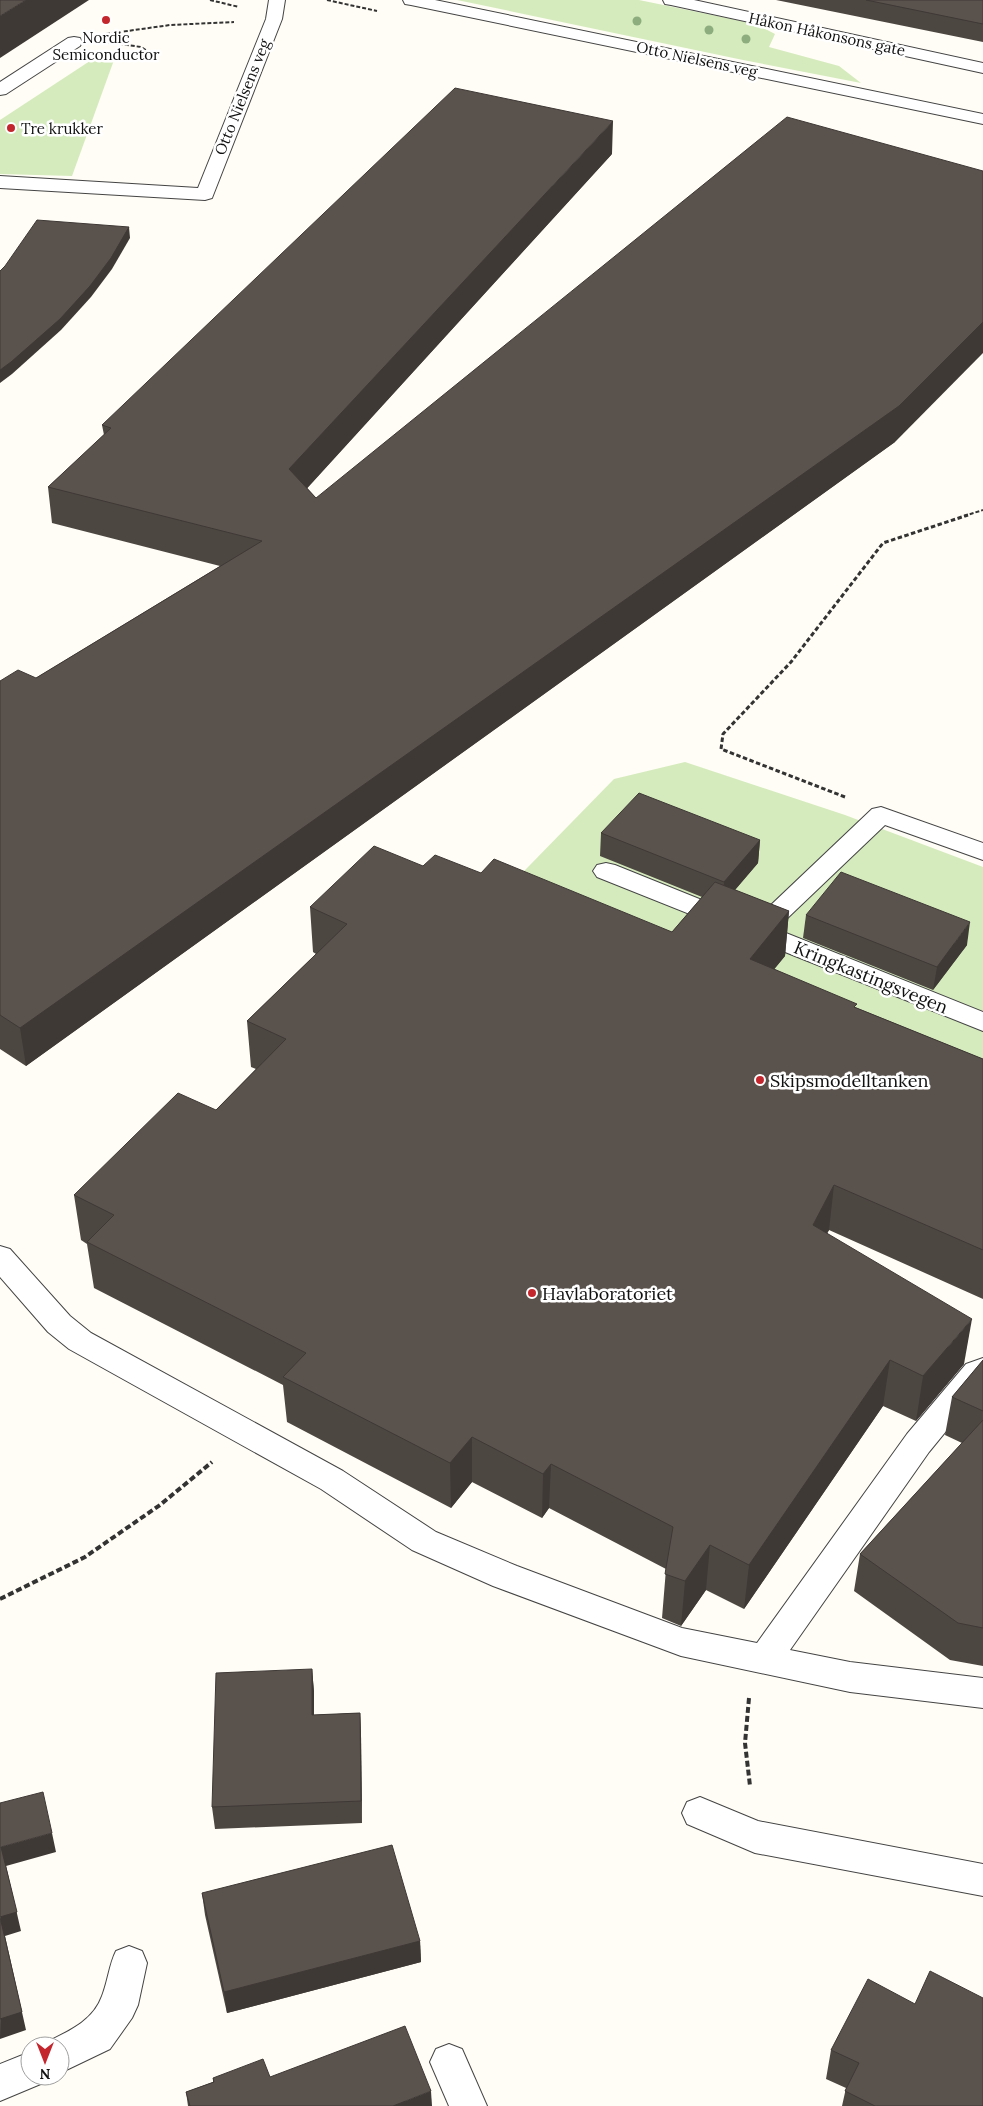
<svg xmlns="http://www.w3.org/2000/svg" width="983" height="2106" font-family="Lora,serif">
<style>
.green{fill:#d5ebbd}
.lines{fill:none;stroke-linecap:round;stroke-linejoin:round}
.minor-casing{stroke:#444;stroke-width:2}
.path-far2{stroke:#333;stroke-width:2;stroke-dasharray:4 2;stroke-linecap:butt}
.path-far1{stroke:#333;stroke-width:3;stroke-dasharray:4.5 2.5;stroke-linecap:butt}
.path{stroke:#333;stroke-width:4;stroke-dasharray:6 3;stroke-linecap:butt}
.minor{fill:#fff;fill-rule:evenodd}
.tree{fill:#8dad7f}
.wall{fill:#4d4742}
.shaded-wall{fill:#3f3936}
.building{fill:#5a524d;stroke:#3f3936}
.poi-dot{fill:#c4262e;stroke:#fff;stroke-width:2}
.labels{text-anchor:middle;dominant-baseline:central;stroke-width:5;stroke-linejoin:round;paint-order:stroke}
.far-street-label{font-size:15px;fill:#111;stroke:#fff}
.far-poi-label{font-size:15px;fill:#111;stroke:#fff}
.street-label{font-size:18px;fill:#111;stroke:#fff}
.poi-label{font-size:18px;fill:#111;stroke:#fff;text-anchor:start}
</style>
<rect width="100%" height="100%" fill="#fffdf5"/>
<g class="green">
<polygon points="457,0 639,0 756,24 775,34 769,47 839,66 861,83 743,60"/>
<polygon points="96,57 114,60 72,176 0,174 0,120"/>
<polygon points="685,762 845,815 983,867 983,1105 492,904 614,779"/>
</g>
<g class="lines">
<g class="minor-casing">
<g id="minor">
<polygon points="269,0 285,0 282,19 212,198 205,200 0,188 0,176 198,188 266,19"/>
<polygon points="403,0 435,0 983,114 983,124 411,5 405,4"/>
<polygon points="663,0 694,0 983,63 983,73 671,5 665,4"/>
<polygon points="74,37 80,38 82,42 80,46 6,94 0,95 0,82 68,38"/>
<polygon points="881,807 983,843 983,860 885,825 776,929 983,1012 983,1031 597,877 593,871 597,865 606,863 615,865 754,921 872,809"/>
<polygon points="0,1246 10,1249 70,1316 91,1333 343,1471 436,1532 517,1566 682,1628 757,1643 907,1434 966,1364 983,1358 983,1386 929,1452 790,1650 850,1662 983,1678 983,1708 850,1692 681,1656 493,1586 412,1550 321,1489 69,1349 48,1332 0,1277"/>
<polygon points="700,1797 758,1821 983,1864 983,1896 755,1853 687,1824 682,1813 687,1802"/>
<path d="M129 1946 142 1951 147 1963 138 2005 132 2018 110 2049 60 2073V2046H45L47 2042C69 2031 93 2021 102 1996 108 1981 109 1965 116 1951Z"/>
<polygon points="449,2044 462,2049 487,2106 449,2106 430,2062 436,2049"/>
<polygon points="30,2052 30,2076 46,2076 43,2083 0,2101 0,2064"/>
</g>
</g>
<g class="path-far2">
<polyline points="210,0 239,7"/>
<polyline points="327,0 377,11"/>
<polyline points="106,34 170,25 234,22"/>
<polyline points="107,42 141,47 157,57"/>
<polyline points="964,516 983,510"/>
</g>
<polyline class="path-far1" points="845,797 721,749 723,734 791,662 883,543 968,515"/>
<g class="path">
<polyline points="0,1599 85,1557 160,1505 212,1462"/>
<polyline points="749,1698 745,1743 750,1786"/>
</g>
<use href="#minor" class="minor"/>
</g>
<g class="tree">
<circle cx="637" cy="21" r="4.5"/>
<circle cx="709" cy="30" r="4.5"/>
<circle cx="746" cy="39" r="4.5"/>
</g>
<g class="wall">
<polygon points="776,0 983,0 983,42"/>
<polygon points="612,154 307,488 316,498 895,442 26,1066 0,1049 0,681 36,678 220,566 52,523 48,487 104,435 102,425"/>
<polygon points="601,833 760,840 758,863 735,890 789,911 785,956 774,969 857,1008 983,1059 983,1299 829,1230 827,1233 964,1364 916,1421 883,1406 744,1609 706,1590 681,1626 662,1618 666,1569 549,1508 542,1518 472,1482 451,1508 287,1422 283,1385 94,1288 87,1244 81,1240 74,1195 216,1110 256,1069 251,1067 247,1021 316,954 313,952 310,907 423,866 481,873 672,932 702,897 600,856"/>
<polygon points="806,915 967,945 933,990 803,938"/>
<polygon points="983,1360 983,1666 950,1660 854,1591 860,1554 962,1443 945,1435 952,1397"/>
<polygon points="312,1669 314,1692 314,1715 360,1713 361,1735 362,1823 215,1829 212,1807"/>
<polygon points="202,1893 420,1941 421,1962 227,2013 205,1915"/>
<polygon points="831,2050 983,2106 842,2106 846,2088 826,2079"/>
<polygon points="270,2077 432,2106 188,2106 186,2092 213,2082 213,2078"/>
</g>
<g class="shaded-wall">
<polygon points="26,0 89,0 0,58 0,16"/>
<polygon points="613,121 612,154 291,506 289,469"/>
<polygon points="129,227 130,238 112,269 91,297 61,330 12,374 0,383 0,370"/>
<polygon points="983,322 983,353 895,442 26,1066 20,1028"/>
<polygon points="760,840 758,863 722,905 724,882"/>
<polygon points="789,911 785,956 746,1004 750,959"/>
<polygon points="970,922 967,945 933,990 937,967"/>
<polygon points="834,1185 829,1230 808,1270 813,1225"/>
<polygon points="972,1319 964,1364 916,1421 923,1376"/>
<polygon points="890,1360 883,1406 744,1609 749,1565"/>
<polygon points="472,1437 472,1482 451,1508 450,1463"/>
<polygon points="551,1464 549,1508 542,1518 543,1474"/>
<polygon points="710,1545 706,1590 681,1626 685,1581"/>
<polygon points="312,1669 314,1692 314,1737 312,1715"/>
<polygon points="360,1713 361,1735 362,1823 361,1801"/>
<polygon points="52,1833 56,1852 6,1866 21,1931 5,1936 26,2030 0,2039 1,1847"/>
<polygon points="420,1941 421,1962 227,2013 224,1992"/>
<polygon points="431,2091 432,2106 393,2106"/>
</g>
<g class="building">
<polygon points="0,0 26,0 0,16"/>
<polygon points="866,0 983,0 983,24"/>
<polygon points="455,88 613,121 289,469 316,498 787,117 983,171 983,322 899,406 20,1028 0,1015 0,681 18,670 36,678 262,541 48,487 111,428 102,425"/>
<polygon points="37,220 129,227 111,258 90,286 60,319 11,362 0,370 0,271 5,266"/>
<polygon points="639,793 760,840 724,882 601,833"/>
<polygon points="374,846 423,866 435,855 481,873 494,859 672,932 715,882 789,911 750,959 857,1004 854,1007 983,1059 983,1250 834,1185 813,1225 972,1319 923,1376 890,1360 749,1565 710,1545 685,1581 665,1574 673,1527 551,1464 543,1474 472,1437 450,1463 283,1377 306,1353 87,1242 114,1215 74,1195 178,1093 216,1110 286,1039 247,1021 347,924 310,907"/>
<polygon points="841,872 970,922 937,967 806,915"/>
<polygon points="983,1360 983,1411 952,1397"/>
<polygon points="983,1420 983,1628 958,1623 860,1554"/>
<polygon points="312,1669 312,1715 360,1713 361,1801 212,1807 216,1673"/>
<polygon points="43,1792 52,1833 1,1847 17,1912 0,1917 22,2012 0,2019 0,1803"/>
<polygon points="392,1845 420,1941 224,1992 202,1893"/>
<polygon points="930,1971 983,1998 983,2106 875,2106 845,2091 859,2063 831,2050 868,1979 915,2004"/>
<polygon points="405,2026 431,2091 393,2106 190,2106 186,2092 214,2082 213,2078 263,2059 270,2077"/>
</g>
<g class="poi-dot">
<circle cx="106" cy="20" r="5"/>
<circle cx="11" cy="128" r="5"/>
<circle cx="760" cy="1080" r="5"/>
<circle cx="532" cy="1293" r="5"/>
</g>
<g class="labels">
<g class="far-street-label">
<text transform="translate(827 34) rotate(12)">Håkon Håkonsons gate</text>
<text transform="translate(697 59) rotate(12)">Otto Nielsens veg</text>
<text transform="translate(242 97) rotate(-68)">Otto Nielsens veg</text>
</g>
<g class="far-poi-label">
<text x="106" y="37">Nordic<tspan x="106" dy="17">Semiconductor</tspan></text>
<text x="21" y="128" text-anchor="start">Tre krukker</text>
</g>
<g class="street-label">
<text transform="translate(871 977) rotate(22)">Kringkastingsvegen</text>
</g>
<g class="poi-label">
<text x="770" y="1080">Skipsmodelltanken</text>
<text x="542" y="1293">Havlaboratoriet</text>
</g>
</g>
<g transform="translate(45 2061) rotate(180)"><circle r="24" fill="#ffffff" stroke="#a0a0a0"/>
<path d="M0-4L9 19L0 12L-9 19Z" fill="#c4262e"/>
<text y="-8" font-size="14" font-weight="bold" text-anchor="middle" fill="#111111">N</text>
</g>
</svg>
